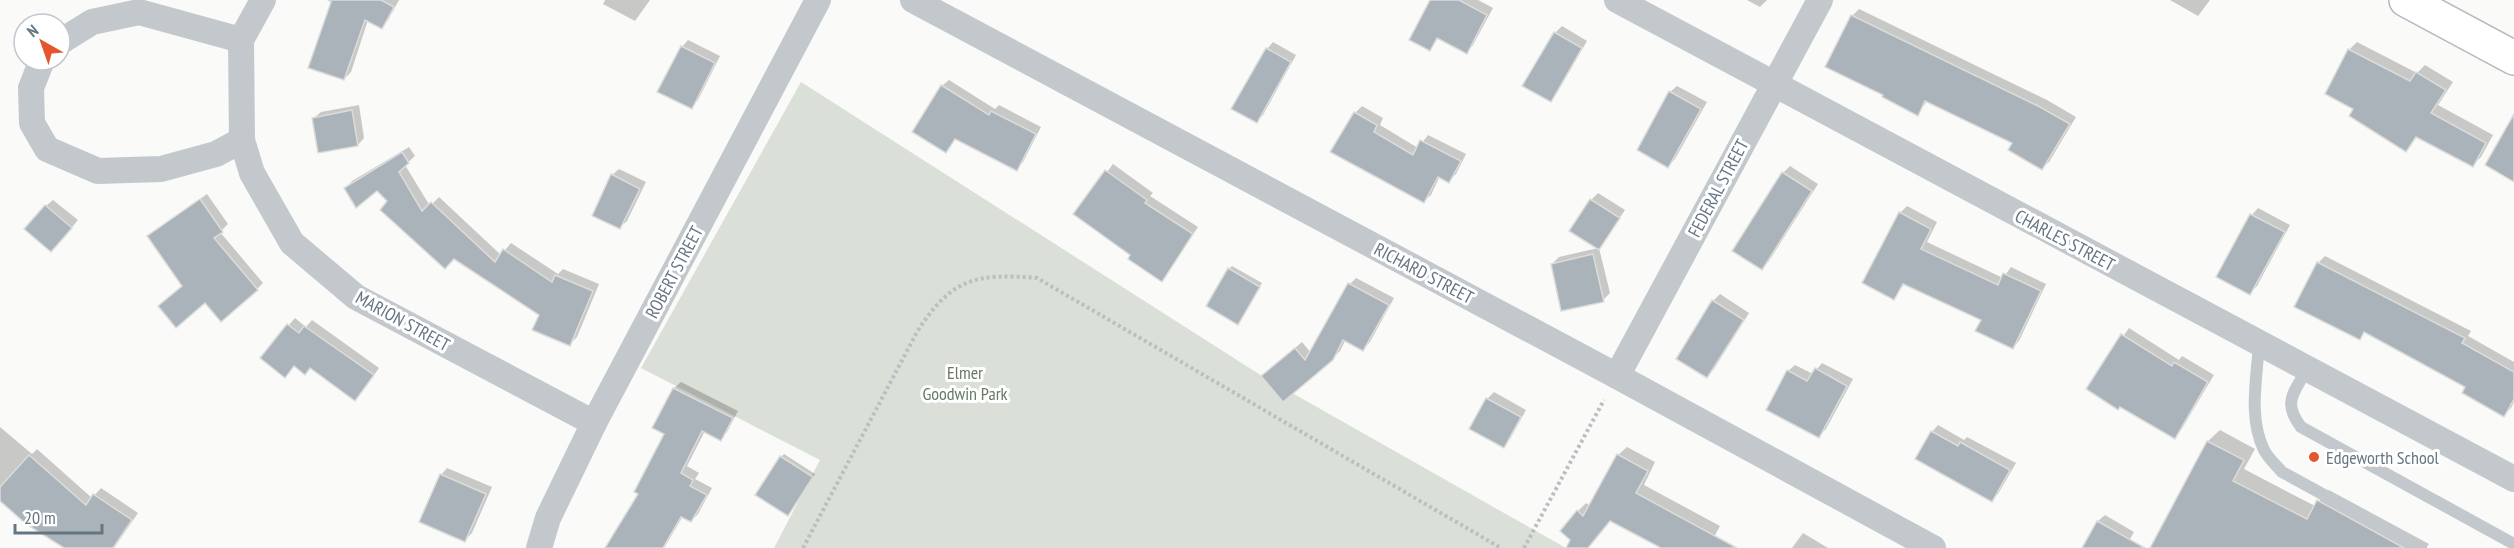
<svg xmlns="http://www.w3.org/2000/svg" width="2514" height="548" font-family="'PT Sans Narrow',sans-serif">
<style>
.green{fill:#dadfd7}
.shadow{fill:#0003}
.building{fill:#aab3b9;stroke:#dcdcda;stroke-width:1.5}
.lines{fill:none;stroke-linecap:round;stroke-linejoin:round}
.secondary-casing{stroke:#b3babf;stroke-width:36}
.path{stroke:#bbbfc2;stroke-width:4;stroke-dasharray:3 3;stroke-linecap:butt}
.lane{stroke:#c3c8cc;stroke-width:12}
.street{stroke:#c3c8cc;stroke-width:26}
.secondary{stroke:#fff;stroke-width:33}
.poi-dot{fill:#e4572e;stroke:#fff;stroke-width:2}
.labels{text-anchor:middle;dominant-baseline:central;stroke-width:6;stroke-linejoin:round;paint-order:stroke}
.street-label{font-size:18px;fill:#657683;stroke:#fff}
.park-label{font-size:18px;fill:#687a64;stroke:#fff}
.poi-label{font-size:18px;fill:#657683;stroke:#fff;text-anchor:start}
</style>
<rect width="100%" height="100%" fill="#fafaf8"/>
<polygon class="green" points="801,82 1262,376 1566,548 774,548 820,460 641,368"/>
<g class="shadow">
<polygon points="333,0 399,0 388,20 382,27 368,20 351,72 344,79"/>
<polygon points="605,0 650,0 635,21 603,4"/>
<polygon points="1432,0 1478,0 1493,8 1473,45 1467,52 1439,37 1430,50"/>
<polygon points="1747,0 1767,0 1760,7"/>
<polygon points="2170,0 2210,0 2198,16"/>
<polygon points="1859,9 2047,100 2076,117 2049,162 2042,168 2014,143 1928,100 1917,114 1852,16"/>
<polygon points="1562,26 1587,41 1557,93 1551,100 1555,33"/>
<polygon points="688,40 720,56 698,100 691,107 682,47"/>
<polygon points="1273,42 1296,55 1263,115 1256,122 1267,49"/>
<polygon points="2357,42 2417,73 2425,65 2453,82 2438,105 2493,135 2481,157 2473,165 2418,136 2406,150 2355,108 2349,50"/>
<polygon points="949,80 995,109 999,105 1041,127 1023,162 1016,169 956,139 946,151 942,86"/>
<polygon points="1677,86 1707,102 1675,159 1668,166 1670,92"/>
<polygon points="359,105 364,138 358,145 314,118 321,112"/>
<polygon points="1362,106 1383,118 1380,125 1418,148 1428,135 1466,154 1456,174 1449,181 1440,176 1431,195 1424,201 1355,113"/>
<polygon points="409,147 415,156 405,165 430,206 439,197 501,255 511,243 558,274 563,269 599,284 577,337 570,344 541,314 389,201 377,189 346,188 352,181"/>
<polygon points="1113,164 1153,193 1150,196 1198,227 1162,280 1132,255 1075,214"/>
<polygon points="1790,166 1818,184 1769,261 1762,268 1783,173"/>
<polygon points="619,169 646,182 627,221 620,227 612,175"/>
<polygon points="1598,193 1625,210 1599,248 1610,293 1603,300 1552,264 1559,257 1598,248 1591,200"/>
<polygon points="207,194 228,224 220,232 263,283 257,289 205,301 184,285 149,236"/>
<polygon points="53,200 78,220 58,244 46,206"/>
<polygon points="1907,206 1937,222 1927,242 2003,278 2011,267 2046,284 2019,341 2012,348 1983,320 1905,283 1894,298 1900,213"/>
<polygon points="2258,208 2290,225 2257,286 2250,293 2218,276 2252,215"/>
<polygon points="2325,256 2471,331 2468,336 2514,362 2514,402 2511,408 2504,415 2468,386 2366,331 2360,338 2318,263"/>
<polygon points="1232,266 1262,283 1238,323 1229,269"/>
<polygon points="1356,278 1394,298 1370,342 1363,349 1346,339 1340,351 1332,359 1269,370 1302,342 1311,353 1350,284"/>
<polygon points="1720,294 1749,313 1714,369 1707,376 1713,301"/>
<polygon points="295,318 306,327 312,320 379,368 362,392 311,367 295,365 285,376 262,357"/>
<polygon points="2129,328 2179,360 2182,356 2214,375 2181,430 2175,437 2088,388"/>
<polygon points="1822,363 1853,379 1826,429 1819,436 1788,371 1795,365 1813,374"/>
<polygon points="681,382 738,411 727,432 721,439 705,431 687,466 699,473 695,479 712,488 698,514 691,521 683,516 664,548 607,548 640,493 666,433 654,428 674,388"/>
<polygon points="1494,392 1526,410 1510,439 1503,446 1487,399"/>
<polygon points="1938,425 1964,440 1967,437 2016,463 1998,494 1991,500 1932,432"/>
<polygon points="0,427 32,454 37,449 92,498 101,488 138,513 114,548 66,548 0,499"/>
<polygon points="2220,430 2255,449 2244,469 2315,506 2329,490 2429,544 2426,548 2160,548 2153,545 2208,441"/>
<polygon points="1627,447 1655,462 1644,485 1720,526 1708,548 1664,548 1611,520 1587,548 1567,548 1572,539 1578,511 1586,503 1590,506 1618,455"/>
<polygon points="784,454 815,474 791,511 781,457"/>
<polygon points="447,468 492,487 472,533 465,540 441,475"/>
<polygon points="2105,515 2134,532 2125,548 2084,548 2098,521"/>
<polygon points="1803,533 1828,548 1792,548"/>
</g>
<g class="building">
<polygon points="328,0 381,0 394,7 382,29 365,20 344,80 308,68 331,2"/>
<polygon points="1430,0 1459,0 1487,15 1467,54 1437,38 1430,51 1409,40"/>
<polygon points="1851,15 2040,107 2070,124 2042,170 2008,150 2012,143 1925,101 1918,116 1882,97 1883,95 1825,67"/>
<polygon points="1554,32 1582,48 1551,102 1522,86"/>
<polygon points="681,46 715,63 692,109 657,92"/>
<polygon points="1266,48 1291,62 1257,123 1231,109"/>
<polygon points="2348,49 2410,81 2416,72 2446,90 2431,113 2486,143 2473,167 2416,137 2406,152 2349,116 2353,109 2325,94"/>
<polygon points="941,85 989,115 991,111 1036,134 1017,171 955,139 946,153 912,132"/>
<polygon points="1669,91 1701,109 1668,168 1637,150"/>
<polygon points="352,110 358,146 318,153 312,118"/>
<polygon points="1354,112 1377,125 1374,132 1413,155 1420,140 1461,161 1449,183 1438,177 1424,203 1330,152"/>
<polygon points="2514,114 2514,182 2485,165"/>
<polygon points="402,152 409,163 399,172 422,211 431,202 495,262 503,249 552,282 555,275 593,291 570,346 532,330 539,315 454,259 445,269 380,210 387,201 377,191 356,208 344,188"/>
<polygon points="1105,170 1147,200 1145,203 1193,234 1162,282 1128,259 1130,255 1073,214"/>
<polygon points="1782,172 1812,191 1762,270 1732,251"/>
<polygon points="611,174 640,189 620,229 592,216"/>
<polygon points="200,199 223,232 214,238 258,290 221,322 205,303 176,328 158,306 182,286 147,236"/>
<polygon points="1590,199 1620,218 1599,250 1569,231"/>
<polygon points="45,205 72,228 51,252 24,229"/>
<polygon points="1899,212 1931,229 1921,249 1998,285 2003,273 2041,291 2013,349 1975,331 1981,320 1903,284 1894,300 1862,283"/>
<polygon points="2250,214 2285,232 2250,295 2216,277"/>
<polygon points="1593,254 1604,302 1561,311 1551,264"/>
<polygon points="2317,262 2465,338 2462,343 2514,372 2514,399 2504,417 2462,393 2465,387 2364,332 2360,340 2294,307"/>
<polygon points="1228,268 1260,287 1238,325 1206,306"/>
<polygon points="1348,283 1389,305 1363,351 1343,340 1333,360 1283,402 1261,376 1295,348 1305,360"/>
<polygon points="1712,300 1744,320 1707,378 1676,359"/>
<polygon points="287,324 299,333 304,326 374,375 355,401 310,368 305,375 294,366 285,378 260,358"/>
<polygon points="2121,334 2172,366 2174,362 2208,382 2175,439 2120,407 2118,410 2086,389"/>
<polygon points="1815,368 1847,386 1819,438 1766,410 1787,370 1807,381"/>
<polygon points="673,388 733,418 721,441 702,431 681,473 693,480 690,486 707,495 691,522 681,517 663,548 605,548 638,494 634,492 664,434 652,428"/>
<polygon points="1486,398 1521,417 1504,448 1469,429"/>
<polygon points="1931,431 1958,446 1960,442 2010,470 1992,502 1915,459"/>
<polygon points="2207,441 2244,460 2233,481 2307,519 2317,500 2404,548 2150,548"/>
<polygon points="1617,454 1648,471 1636,493 1737,548 1661,548 1610,521 1588,548 1566,548 1570,540 1560,531 1577,510 1583,516"/>
<polygon points="29,455 86,505 93,494 132,520 113,548 64,548 26,524 0,501 0,487"/>
<polygon points="780,456 813,477 788,516 755,495"/>
<polygon points="440,474 486,494 465,542 419,522"/>
<polygon points="2097,521 2145,548 2082,548"/>
</g>
<g class="lines">
<g class="secondary-casing">
<polyline id="secondary" points="2406,0 2514,58"/>
</g>
<g class="path">
<path d="M803 548 917 332C951 278 976 273 1037 278L1501 548"/>
<polyline points="1524,548 1604,400"/>
</g>
<g class="lane">
<path d="M2259 343C2257 378 2248 417 2264 450 2268 458 2276 465 2282 472L2421 548"/>
<path d="M2307 369C2294 393 2282 402 2301 427L2514 544"/>
</g>
<g class="street">
<polyline points="263,0 241,40 242,140 252,173 292,243 356,297 594,423"/>
<polyline points="913,0 1617,376 1933,548"/>
<polyline points="1617,0 2514,479"/>
<polyline points="60,42 92,22 139,12 241,40"/>
<polyline points="42,60 31,88 32,123 47,149 98,171 161,169 216,154 242,140"/>
<polyline points="1617,376 1820,0"/>
<polyline points="539,548 548,518 594,423 818,0"/>
</g>
<use href="#secondary" class="secondary"/>
</g>
<circle class="poi-dot" cx="2314" cy="457" r="6"/>
<g class="labels">
<g class="street-label">
<text transform="translate(1718 188) rotate(-62)">FEDERAL STREET</text>
<text transform="translate(2065 240) rotate(28)">CHARLES STREET</text>
<text transform="translate(674 272) rotate(-62)">ROBERT STREET</text>
<text transform="translate(1424 273) rotate(28)">RICHARD STREET</text>
<text transform="translate(403 321) rotate(29)">MARION STREET</text>
</g>
<g class="park-label">
<text x="965" y="372">Elmer<tspan x="965" dy="21">Goodwin Park</tspan></text>
</g>
<g class="poi-label">
<text x="2326" y="457">Edgeworth School</text>
</g>
</g>
<g transform="translate(42 42) rotate(320)"><circle r="28" fill="#ffffff" stroke="#c1c8cd" stroke-width="1.5"/>
<path d="M0-4.5L10 22L0 15L-10 22Z" fill="#e4572e"/>
<text y="-9" font-size="16" font-weight="bold" text-anchor="middle" fill="#657683">N</text>
</g>
<path d="M15 524v9h87v-9" fill="none" stroke="#657683" stroke-width="3"/>
<text x="24" y="524" font-size="18" fill="#657683" stroke="#ffffff" stroke-width="4.5" paint-order="stroke">20 m</text>
</svg>
